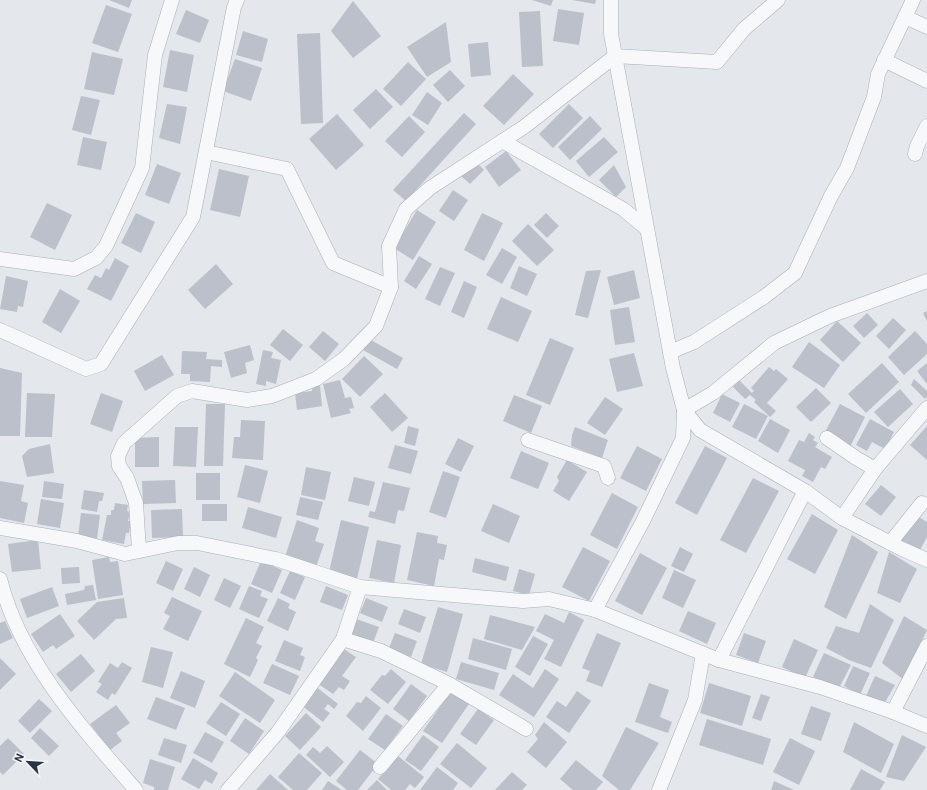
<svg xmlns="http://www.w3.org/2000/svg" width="927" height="790" font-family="Roboto,sans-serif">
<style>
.building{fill:#bbc0ca}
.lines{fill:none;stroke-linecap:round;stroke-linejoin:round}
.street-casing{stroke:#a9aeb7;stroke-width:15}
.street{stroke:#f7f8fa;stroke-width:14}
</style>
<rect width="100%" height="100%" fill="#e4e7ec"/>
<g class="building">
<polygon points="109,0 132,0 129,8"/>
<polygon points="532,0 553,0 551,6"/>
<polygon points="572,0 596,0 595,4"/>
<polygon points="353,1 381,36 353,58 331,31"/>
<polygon points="106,5 132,14 118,52 92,43"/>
<polygon points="558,9 584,13 579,45 553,41"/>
<polygon points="186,10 209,20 200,43 176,34"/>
<polygon points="540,11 543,66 522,67 519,12"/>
<polygon points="446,22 451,62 427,77 407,47"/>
<polygon points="243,31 268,39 262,62 236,55"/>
<polygon points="320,33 323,123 301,124 297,34"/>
<polygon points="488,42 491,75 471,77 468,44"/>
<polygon points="170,50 194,55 187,92 163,87"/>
<polygon points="92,52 123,59 114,95 84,89"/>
<polygon points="235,59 262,68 251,101 223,91"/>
<polygon points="408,62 426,79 401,106 383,89"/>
<polygon points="450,70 465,86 448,102 433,85"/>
<polygon points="513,74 534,94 504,125 483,106"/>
<polygon points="376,89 393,107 370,129 353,110"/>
<polygon points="427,92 442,103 428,125 412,115"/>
<polygon points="81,96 100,100 91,135 72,130"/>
<polygon points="167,104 187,107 180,144 159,138"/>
<polygon points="569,104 583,118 553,148 539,134"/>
<polygon points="464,113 476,124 406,201 393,190"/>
<polygon points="337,114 364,145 336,170 309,139"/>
<polygon points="409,116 425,132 402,157 385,141"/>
<polygon points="590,116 602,129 570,160 558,147"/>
<polygon points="83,137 107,142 101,170 77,165"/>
<polygon points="604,137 618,152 589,177 576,161"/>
<polygon points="506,151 521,170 499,187 485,167"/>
<polygon points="474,160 484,170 470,184 461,176"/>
<polygon points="157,164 181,173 169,204 145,195"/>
<polygon points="614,165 626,187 616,197 599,180"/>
<polygon points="219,169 249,176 240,217 210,210"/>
<polygon points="453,190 468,200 454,221 439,211"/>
<polygon points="47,203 72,215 55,250 30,237"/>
<polygon points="417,210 436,222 413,260 394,248"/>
<polygon points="136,213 155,222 141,253 121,243"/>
<polygon points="482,213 503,223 484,261 464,250"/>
<polygon points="546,213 559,226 547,238 534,225"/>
<polygon points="528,224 554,250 537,266 512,241"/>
<polygon points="502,248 517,257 502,284 486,275"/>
<polygon points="419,256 432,264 416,289 404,281"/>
<polygon points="115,258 129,266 111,301 87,289 95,275 101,278 106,268 109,270"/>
<polygon points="216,264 233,284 205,309 188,290"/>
<polygon points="519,266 537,274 527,296 510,288"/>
<polygon points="440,267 455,273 440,306 425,299"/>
<polygon points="601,270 588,318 575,315 586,271"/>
<polygon points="634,270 640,298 614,305 607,277"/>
<polygon points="6,276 28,281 23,307 18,306 17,312 0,309"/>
<polygon points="464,281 477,287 464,318 451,312"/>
<polygon points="60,289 80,301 61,333 42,322"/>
<polygon points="501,297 532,311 518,342 487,329"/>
<polygon points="629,307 635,342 615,345 610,310"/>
<polygon points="927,311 927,321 923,313"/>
<polygon points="867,313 878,325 864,338 853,326"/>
<polygon points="893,318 906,330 889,349 876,336"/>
<polygon points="837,321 861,343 843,362 820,340"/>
<polygon points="283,329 303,345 290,361 270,345"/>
<polygon points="323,331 339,344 325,361 309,347"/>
<polygon points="915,331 927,344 927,354 904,375 888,357"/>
<polygon points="550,338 574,348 550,405 526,395"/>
<polygon points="369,339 403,358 397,369 363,350"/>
<polygon points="809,342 840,365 824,388 792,367"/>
<polygon points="250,345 254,360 245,363 247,373 231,378 224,352"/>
<polygon points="263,350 273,352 271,358 281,360 276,384 266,381 266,386 256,384"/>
<polygon points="182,351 207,352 206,359 222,360 222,367 211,366 210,382 190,381 190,374 181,374"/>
<polygon points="634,353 643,386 617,392 609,359"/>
<polygon points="162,355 174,375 145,391 134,371"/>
<polygon points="364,356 383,374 360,397 342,379"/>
<polygon points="882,363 899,382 866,413 848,394"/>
<polygon points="927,363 927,384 917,371"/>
<polygon points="769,367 774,371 776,369 788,379 767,403 776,411 770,417 754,402 756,400 750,395 745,399 733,387 739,380 752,393 754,391 751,388"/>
<polygon points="0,368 22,373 20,436 0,436"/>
<polygon points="914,379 927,391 927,397 925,399 911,385"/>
<polygon points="340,380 345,398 351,397 354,408 349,409 351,413 331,418 323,384"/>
<polygon points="320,385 322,406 297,410 295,393 312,391 313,386"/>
<polygon points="816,388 831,403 811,422 796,407"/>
<polygon points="900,389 913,404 888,427 874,412"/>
<polygon points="27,393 55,394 52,437 25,437"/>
<polygon points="101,393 123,401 112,432 90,424"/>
<polygon points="385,393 408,418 392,432 370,407"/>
<polygon points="722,394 740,403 730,422 713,413"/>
<polygon points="514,395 542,406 531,433 503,421"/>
<polygon points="605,397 623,409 605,435 587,423"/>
<polygon points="206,404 225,404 223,466 204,466"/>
<polygon points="744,404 768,416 756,439 732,427"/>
<polygon points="840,404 865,417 850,447 824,434"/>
<polygon points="770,419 790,430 778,453 758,441"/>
<polygon points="870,419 894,432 885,449 872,442 867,451 856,445"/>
<polygon points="241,420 265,421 263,460 232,458 234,437 240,437"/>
<polygon points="408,426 419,429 415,446 404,443"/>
<polygon points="927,426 927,460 910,445"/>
<polygon points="175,427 198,427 196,467 173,466"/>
<polygon points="575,427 608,440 602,458 571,446 572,435"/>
<polygon points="809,433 815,437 813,440 818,443 815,447 832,457 825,469 821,467 813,482 802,476 805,470 788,461 799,440 804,442"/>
<polygon points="159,437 159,467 135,467 135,438"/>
<polygon points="458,438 474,446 461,472 445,464"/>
<polygon points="50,444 54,473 27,477 22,456 29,449"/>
<polygon points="395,445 418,451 411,474 388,468"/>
<polygon points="637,446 662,459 646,491 620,478"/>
<polygon points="705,446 727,458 697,515 675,503"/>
<polygon points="521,451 549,463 538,489 510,478"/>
<polygon points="567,460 587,472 569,501 553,491 559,481 557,477"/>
<polygon points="245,465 268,471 260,503 237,497"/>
<polygon points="306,467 331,472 325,500 301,495"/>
<polygon points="443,471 460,477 446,518 429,512"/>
<rect x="196" y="473" width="24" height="27"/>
<polygon points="354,477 375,482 369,506 348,501"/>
<polygon points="753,478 779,491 746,553 720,540"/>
<polygon points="175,480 176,503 143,504 142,481"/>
<polygon points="0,481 24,485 21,501 28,503 24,523 0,518"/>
<polygon points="44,481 64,484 62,499 42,497"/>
<polygon points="383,482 410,488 404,511 398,510 395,524 368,517 370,511 375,512"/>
<polygon points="881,485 896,497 881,516 865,504"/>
<polygon points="84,490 104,493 102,501 99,501 97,512 81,509"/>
<polygon points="612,493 638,507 617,549 590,535"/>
<polygon points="300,497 323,502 318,520 296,515"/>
<polygon points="41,499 64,503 60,528 37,524"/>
<polygon points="115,503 128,505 127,511 130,512 128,521 131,521 129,533 126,533 124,544 102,540 107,515 111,515 111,510 114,510"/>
<rect x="202" y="504" width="25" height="17"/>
<polygon points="493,504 520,516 509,543 481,531"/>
<polygon points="248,507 282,517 276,538 242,528"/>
<polygon points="182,509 183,537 152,538 151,510"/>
<polygon points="81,513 100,515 97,539 78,537"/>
<polygon points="812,514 838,530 815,574 787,559"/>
<polygon points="917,516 927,522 927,537 920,550 900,540"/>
<polygon points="297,520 319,528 315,541 324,544 316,567 285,557"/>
<polygon points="341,520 369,527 357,579 329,572"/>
<polygon points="417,532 438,536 437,543 447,545 444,560 439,559 434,586 407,580"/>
<polygon points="852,535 878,552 846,619 824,607"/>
<polygon points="38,540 41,569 12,572 8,544"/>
<polygon points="377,540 401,545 394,583 369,578"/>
<polygon points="583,547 610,561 589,601 562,587"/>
<polygon points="680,547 693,554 684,572 671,566"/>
<polygon points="889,552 917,569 900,603 877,593"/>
<polygon points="640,553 667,568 642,615 615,601"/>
<polygon points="109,557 110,562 118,561 123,595 98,599 92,560"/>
<polygon points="475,558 509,567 506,581 472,572"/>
<polygon points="166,561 183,569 173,591 156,583"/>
<polygon points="261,561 282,570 272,593 251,584"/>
<polygon points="79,567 80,583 62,584 61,568"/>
<polygon points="194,567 210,575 200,597 184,589"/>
<polygon points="519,569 535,574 529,595 513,591"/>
<polygon points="674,570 696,580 683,608 662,598"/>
<polygon points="290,571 305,577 295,600 280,593"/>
<polygon points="224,578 241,586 230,608 214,600"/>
<polygon points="93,585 96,600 67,605 65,594 84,590 85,586"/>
<polygon points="249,586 262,591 260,596 268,599 259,618 239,609"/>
<polygon points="326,586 348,595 342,610 320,602"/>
<polygon points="52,587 59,606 27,618 20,599"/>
<polygon points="172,597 202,611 188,641 163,629 170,616 164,613"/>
<polygon points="124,598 127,618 116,619 94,640 77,621 97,602"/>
<polygon points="278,598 290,604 288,608 296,612 288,631 267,621"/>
<polygon points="366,598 388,607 382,622 360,613"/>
<polygon points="870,604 894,620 871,668 849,660 826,648 836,626 859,633"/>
<polygon points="438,607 463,614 447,672 421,664"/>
<polygon points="404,609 426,617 420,633 398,624"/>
<polygon points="688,611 716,623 707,644 679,631"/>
<polygon points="569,612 584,620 561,667 544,659 554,640 536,631 545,614 564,623"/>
<polygon points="60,614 75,636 56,649 53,645 43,652 31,634"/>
<polygon points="490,615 535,627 522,650 484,639"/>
<polygon points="904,616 927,630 904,680 882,663"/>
<polygon points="246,618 264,627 256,643 262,646 256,658 258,660 250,677 224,664"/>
<polygon points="356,619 379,627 373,643 350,634"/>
<polygon points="5,621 13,638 0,644 0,623"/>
<polygon points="395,633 417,641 411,657 389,648"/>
<polygon points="597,633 621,643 602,687 586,681 590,671 582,668"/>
<polygon points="744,633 766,641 758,663 736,655"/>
<polygon points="533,636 548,644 530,676 515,667"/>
<polygon points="473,638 512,649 506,670 468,659"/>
<polygon points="794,639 818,650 805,678 782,667"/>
<polygon points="284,640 303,648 300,655 305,657 300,671 275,661"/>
<polygon points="151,647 173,652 163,688 142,682"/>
<polygon points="342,648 356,657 342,676 350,681 344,690 339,687 333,694 317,683"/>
<polygon points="824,653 851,665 839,688 813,677"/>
<polygon points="81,654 95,671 71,692 56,674"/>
<polygon points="0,658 16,674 0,690"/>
<polygon points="122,662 132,668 115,695 112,693 108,700 96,692 102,684 98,682 110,663 118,668"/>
<polygon points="461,662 499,673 494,690 456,679"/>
<polygon points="272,664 299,676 290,695 263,683"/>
<polygon points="853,666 870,673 860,695 844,686"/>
<polygon points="391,669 406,682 388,704 370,690 382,675 385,676"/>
<polygon points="545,669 559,679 534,717 499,695 513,674 533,688"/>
<polygon points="181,671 205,681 195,708 170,698"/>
<polygon points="235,672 275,700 260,723 219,696"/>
<polygon points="875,676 895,685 884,704 866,696"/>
<polygon points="649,683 669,690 660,717 672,722 668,733 635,722"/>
<polygon points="709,683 751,696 742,726 700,713"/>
<polygon points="411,684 427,696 409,721 393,709"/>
<polygon points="315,686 338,704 334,709 328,704 324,709 330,713 323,722 301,705"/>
<polygon points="451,691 469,704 442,743 423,731"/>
<polygon points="577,691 591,701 569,733 546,717 557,701 566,707"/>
<polygon points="761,694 770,697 761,721 752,718"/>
<polygon points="366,696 381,708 363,731 346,716 357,702 361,703"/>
<polygon points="156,697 185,708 176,730 147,719"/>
<polygon points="39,699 52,711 30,733 18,721"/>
<polygon points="221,702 240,714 226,736 206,723"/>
<polygon points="116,705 130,723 116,733 122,741 110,750 90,724"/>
<polygon points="811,706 831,713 821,741 801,734"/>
<polygon points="478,709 494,720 476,745 460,734"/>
<polygon points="306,713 321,727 300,750 285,736"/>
<polygon points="386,714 403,726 385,750 368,739"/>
<polygon points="245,718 264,731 249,754 230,741"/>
<polygon points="707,719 771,739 763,765 699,745"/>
<polygon points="544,722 567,742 546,768 527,752 538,739 535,735"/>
<polygon points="854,722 894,744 881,773 843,752"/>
<polygon points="626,727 659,743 630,790 619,790 602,776"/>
<polygon points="40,728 59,746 49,756 31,738"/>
<polygon points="205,732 224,742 212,763 193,753"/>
<polygon points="423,735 439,747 421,771 405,760"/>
<polygon points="902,735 926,747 904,781 886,777"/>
<polygon points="8,738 24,754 3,775 0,772 0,746"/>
<polygon points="164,738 187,745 181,763 158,755"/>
<polygon points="790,738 815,751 799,785 773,772"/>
<polygon points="457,743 487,768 471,788 440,764"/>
<polygon points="327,746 344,762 330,777 306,755 313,747 320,753"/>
<polygon points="360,750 378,764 358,790 347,790 336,781"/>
<polygon points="299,753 322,773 307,790 293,790 278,777"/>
<polygon points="398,756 424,777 415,788 410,784 405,790 391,790 378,779"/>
<polygon points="193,758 218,773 212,784 205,780 199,789 181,779"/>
<polygon points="150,759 175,767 168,790 154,790 154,787 143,783"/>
<polygon points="576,760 603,782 596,790 573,790 560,779"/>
<polygon points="437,767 458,783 453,790 420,790"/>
<polygon points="861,769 885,782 880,790 850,790"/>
<polygon points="512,772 527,785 522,790 495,790"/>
<polygon points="270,774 288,790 256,790"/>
<polygon points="377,780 387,790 367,790"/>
<polygon points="328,781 342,790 322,790"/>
<polygon points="774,781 794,790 771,790"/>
</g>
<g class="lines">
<g class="street-casing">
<g id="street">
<polyline points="905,17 913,0"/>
<polyline points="884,60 927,81"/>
<polyline points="502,141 623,209 646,228"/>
<polyline points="206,152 287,169 333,263 391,287"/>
<polyline points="915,154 917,146 927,126"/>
<polyline points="0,259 74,269 96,258 106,246 142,168 155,55 172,0"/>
<polyline points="0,330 86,369 101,364 193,217 234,7 237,0"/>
<polyline points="670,352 694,342 764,297 795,273 831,196 847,168 874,97 878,74 905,17 927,27"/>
<polyline points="684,410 700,430 805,491 842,518 902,549 927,560"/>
<polyline points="684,410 713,393 774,343 830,316 927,281"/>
<polyline points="827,438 856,458 875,469"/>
<polyline points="528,440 604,466 608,478"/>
<polyline points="842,518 875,469 927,408"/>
<polyline points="0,528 77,541 125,554 178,543 197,543 276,559 360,587 523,601 549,599 595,610 719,660 820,687 893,712 927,726"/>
<polyline points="890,543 922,503"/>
<polyline points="139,550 136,503 127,478 119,466 118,456 124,443 177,396 192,391 247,400 272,396 316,379 344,359 376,326 391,287 389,246 406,209 430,188 524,127 615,56 717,62 744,29 778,0"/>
<path d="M0 579C20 660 82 728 136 790"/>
<polyline points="595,610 643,521 683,438 684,410 673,368 611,34 611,0"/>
<polyline points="343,639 381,651 449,684 526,729"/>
<polyline points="719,660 805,491"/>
<polyline points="893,712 927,646"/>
<polyline points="380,767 449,684"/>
<polyline points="228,790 278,732 343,639 360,587"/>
<polyline points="659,790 695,700 703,654"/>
</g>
</g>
<use href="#street" class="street"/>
</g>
<g transform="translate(28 762) rotate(295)" stroke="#f4f6f9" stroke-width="3" paint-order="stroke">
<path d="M0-3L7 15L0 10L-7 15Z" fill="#2b3445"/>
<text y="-6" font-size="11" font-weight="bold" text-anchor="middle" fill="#2b3445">N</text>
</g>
</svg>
